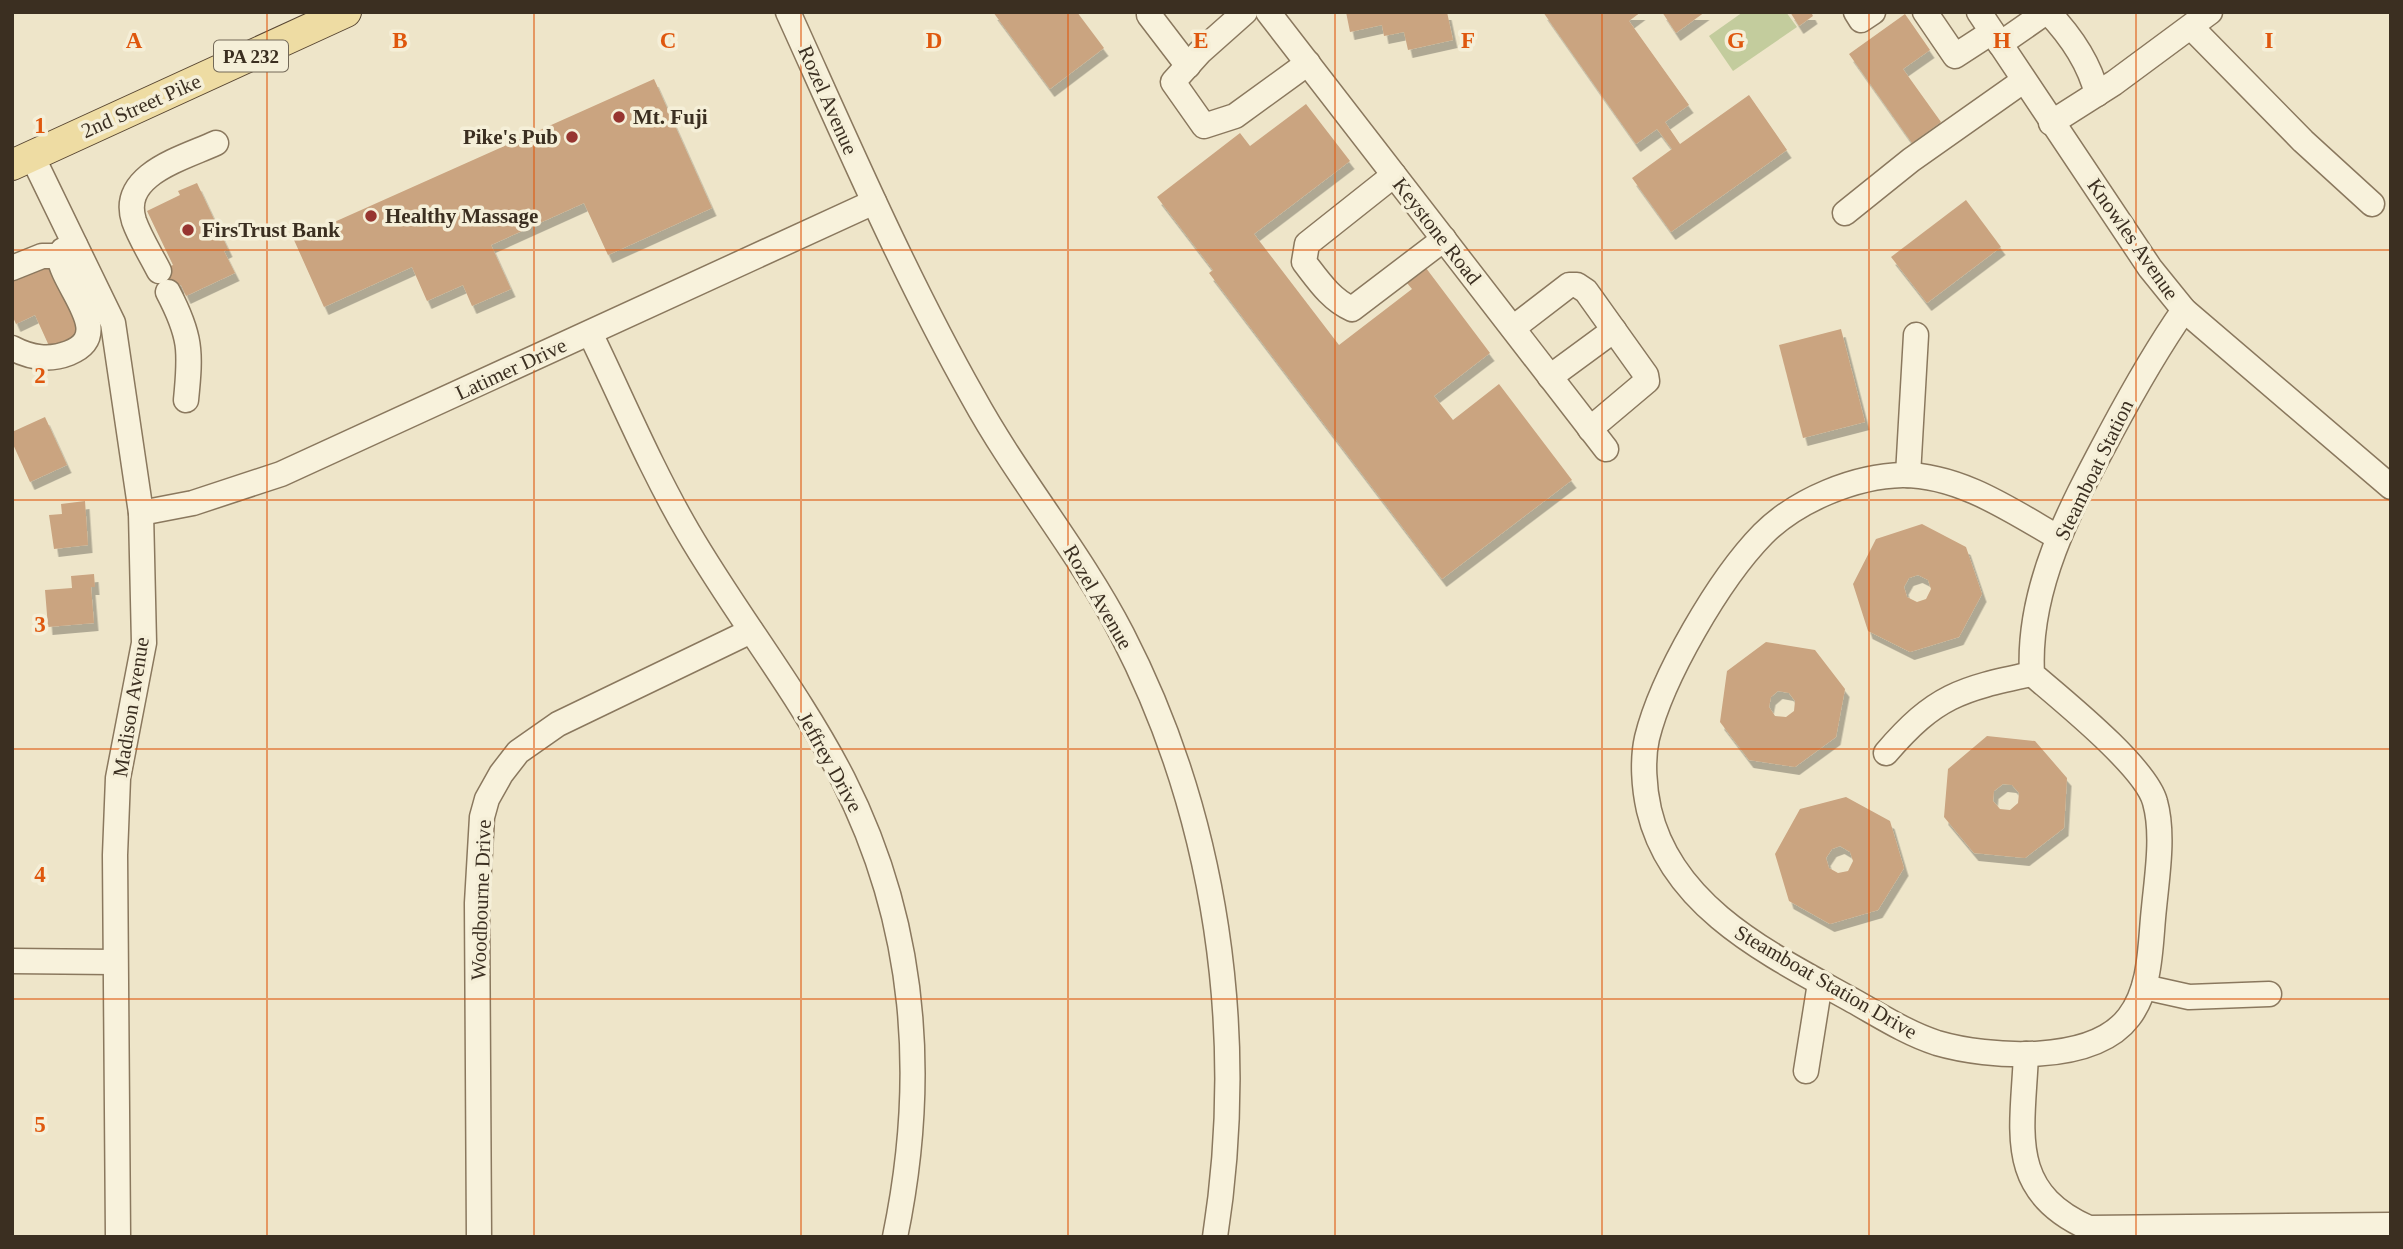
<svg xmlns="http://www.w3.org/2000/svg" width="2403" height="1249" font-family="Georgia,serif">
<style>
.green{fill:#c3cc9d}
.building{fill:#caa480;fill-rule:evenodd;filter:url(#shadow)}
.lines{fill:none;stroke-linecap:round;stroke-linejoin:round}
.minor-casing{stroke:#8a785e;stroke-width:27}
.major-casing{stroke:#584632;stroke-width:32}
.minor{stroke:#f8f2dc;stroke-width:24}
.major{stroke:#eedca3;stroke-width:30}
.grid{fill:none;stroke:#df570d;stroke-width:2;stroke-opacity:0.55}
.poi-dot{fill:#973530;stroke:#f5efd8;stroke-width:2.5}
.labels{text-anchor:middle;dominant-baseline:central;stroke-width:7;stroke-linejoin:round;paint-order:stroke}
.shield{fill:#f5efd8;stroke:#736958;stroke-width:2}
.shield-label{font-size:19px;font-weight:bold;fill:#3b2f21}
.street-label{font-size:21px;fill:#3b2f21;stroke:#f5efd8}
.poi-label{font-size:21px;font-weight:bold;fill:#3b2f21;stroke:#f5efd8;text-anchor:start}
.grid-label{font-size:23px;text-anchor:middle;font-weight:bold;fill:#df570d;stroke:#f5efd8;stroke-width:7;stroke-linejoin:round;paint-order:stroke}
</style>
<defs>
<filter id="shadow"><feDropShadow dx="4.5" dy="8" stdDeviation="0" flood-color="#0004"/></filter>
</defs>
<rect width="100%" height="100%" fill="#eee5c9"/>
<polygon class="green" points="1743,12 1786,12 1797,27 1733,71 1709,36"/>
<g class="building">
<polygon points="993,12 1077,12 1104,48 1050,89"/>
<polygon points="1346,12 1447,12 1453,40 1408,50 1404,32 1384,36 1382,25 1350,32"/>
<polygon points="1543,12 1641,12 1629,21 1689,105 1665,122 1680,144 1749,95 1787,150 1671,232 1632,178 1672,149 1657,129 1636,144"/>
<polygon points="1662,12 1705,12 1676,33"/>
<polygon points="1790,12 1811,12 1813,16 1799,26"/>
<polygon points="1905,14 1930,50 1903,69 1941,122 1912,143 1849,54"/>
<polygon points="654,79 712,208 608,255 584,203 491,245 511,289 472,306 463,285 427,301 412,267 324,307 294,240"/>
<polygon points="1306,104 1350,161 1254,234 1339,345 1412,289 1407,283 1426,268 1490,353 1434,396 1453,420 1499,384 1572,480 1442,579 1209,273 1213,270 1157,197 1240,133 1250,146"/>
<polygon points="197,183 228,249 224,251 235,273 186,296 181,285 168,292 159,271 173,265 147,211 180,195 178,191"/>
<polygon points="1966,200 2001,247 1927,303 1891,257"/>
<polygon points="47,261 81,334 50,348 35,315 16,324 12,315 12,278"/>
<polygon points="1841,329 1865,422 1803,438 1779,345"/>
<polygon points="45,417 67,465 30,482 12,442 12,432"/>
<polygon points="85,501 88,545 54,549 49,515 62,514 61,504"/>
<path d="M1922 524 1966 547 1982 594 1959 637 1910 652 1868 631 1853 584 1876 539ZM1918 575 1928 580 1931 589 1926 599 1917 602 1907 597 1904 587 1909 578Z"/>
<polygon points="94,574 95,587 91,587 94,623 48,627 45,590 72,588 71,576"/>
<path d="M1766 642 1815 650 1845 689 1836 737 1795 767 1749 760 1720 722 1727 671ZM1778 691 1789 693 1795 701 1794 711 1786 717 1775 716 1769 707 1771 697Z"/>
<path d="M1987 736 2035 741 2067 778 2064 828 2025 858 1974 853 1944 817 1948 769ZM2003 784 2012 785 2019 793 2018 803 2010 810 2000 809 1993 801 1994 791Z"/>
<path d="M1846 797 1890 821 1904 868 1878 910 1830 924 1789 901 1775 854 1800 809ZM1840 846 1850 852 1853 861 1848 871 1838 873 1829 868 1826 858 1832 849Z"/>
</g>
<g class="lines">
<g class="minor-casing">
<g id="minor">
<path d="M788 12C847 142 903 273 973 397 1018 479 1079 551 1122 634 1217 818 1247 1033 1215 1237"/>
<polyline points="1245,12 1200,52 1173,82 1204,126 1235,116 1308,63"/>
<polyline points="1268,12 1606,449"/>
<polyline points="1856,12 1861,20 1873,12"/>
<polyline points="1925,12 1955,56 1992,32"/>
<polyline points="1979,12 2150,268 2184,310 2391,487"/>
<path d="M2048 12C2071 36 2089 62 2097 94"/>
<polyline points="1149,15 1188,66"/>
<polyline points="2191,27 2303,141 2372,204"/>
<polyline points="2000,44 2046,12"/>
<polyline points="2051,123 2114,83 2210,12"/>
<polyline points="32,156 113,323 141,513 144,643 118,778 115,855 118,1237"/>
<path d="M1394 175 1307 244 1304 262C1318 280 1331 300 1352 309L1444 239"/>
<polyline points="1845,213 1911,160 2023,81"/>
<polyline points="12,268 42,256 59,256"/>
<path d="M159 271C151 255 140 238 134 221 119 174 184 158 216 143"/>
<path d="M168 292C191 336 191 351 186 400"/>
<polyline points="1513,328 1569,285 1577,285 1586,291 1646,375 1647,381 1590,429"/>
<path d="M590 333C622 399 651 469 688 532 737 616 799 693 843 779 917 925 928 1078 895 1237"/>
<path d="M12 348C31 358 49 361 69 353 116 334 64 289 59 256L63 250 75 245"/>
<polyline points="1550,377 1614,330"/>
<polyline points="1908,475 1916,335"/>
<polyline points="141,513 193,503 281,474 874,202"/>
<path d="M2059 538C2012 511 1960 475 1903 475 1855 476 1797 500 1763 534 1719 579 1662 677 1647 738 1642 760 1644 788 1649 810 1672 908 1771 955 1850 999 1879 1015 1906 1033 1937 1043 1988 1058 2093 1065 2129 1017 2152 987 2150 943 2154 908 2157 876 2164 834 2155 802 2146 767 2061 699 2032 674 2027 588 2071 507 2110 434 2133 391 2156 350 2184 310"/>
<path d="M1886 753C1935 696 1960 689 2032 674"/>
<polyline points="12,961 114,962"/>
<polyline points="2144,987 2189,997 2269,994"/>
<path d="M2026 1054C2023 1130 2005 1191 2089 1228L2391 1225"/>
<polyline points="1806,1071 1820,983"/>
<polyline points="479,1237 477,903 482,817 487,799 501,774 518,752 558,724 751,631"/>
</g>
</g>
<g class="major-casing">
<polyline id="major" points="12,165 346,12"/>
</g>
<use href="#minor" class="minor"/>
<use href="#major" class="major"/>
</g>
<path class="grid" d="M267 12V1237M534 12V1237M801 12V1237M1068 12V1237M1335 12V1237M1602 12V1237M1869 12V1237M2136 12V1237M12 250H2391M12 500H2391M12 749H2391M12 999H2391"/>
<g class="poi-dot">
<circle cx="619" cy="117" r="7"/>
<circle cx="572" cy="137" r="7"/>
<circle cx="371" cy="216" r="7"/>
<circle cx="188" cy="230" r="7"/>
</g>
<g class="labels">
<rect class="shield" x="214" y="40.5" width="74" height="31" rx="5"/>
<g class="shield-label">
<text x="251" y="56">PA 232</text>
</g>
<g class="street-label">
<text transform="translate(828 100) rotate(66)">Rozel Avenue</text>
<text transform="translate(141 106) rotate(-24)">2nd Street Pike</text>
<text transform="translate(1437 231) rotate(52)">Keystone Road</text>
<text transform="translate(2133 239) rotate(55)">Knowles Avenue</text>
<text transform="translate(511 369) rotate(-25)">Latimer Drive</text>
<text transform="translate(2094 470) rotate(-64)">Steamboat Station</text>
<text transform="translate(1098 597) rotate(60)">Rozel Avenue</text>
<text transform="translate(131 707) rotate(-81)">Madison Avenue</text>
<text transform="translate(830 762) rotate(61)">Jeffrey Drive</text>
<text transform="translate(481 900) rotate(-88)">Woodbourne Drive</text>
<text transform="translate(1826 982) rotate(30)">Steamboat Station Drive</text>
</g>
<g class="poi-label">
<text x="633" y="117">Mt. Fuji</text>
<text x="558" y="137" text-anchor="end">Pike's Pub</text>
<text x="385" y="216">Healthy Massage</text>
<text x="202" y="230">FirsTrust Bank</text>
</g>
</g>
<g class="grid-label">
<text x="134" y="48">A</text>
<text x="400" y="48">B</text>
<text x="668" y="48">C</text>
<text x="934" y="48">D</text>
<text x="1201" y="48">E</text>
<text x="1468" y="48">F</text>
<text x="1736" y="48">G</text>
<text x="2002" y="48">H</text>
<text x="2269" y="48">I</text>
<text x="40" y="133">1</text>
<text x="40" y="383">2</text>
<text x="40" y="632">3</text>
<text x="40" y="882">4</text>
<text x="40" y="1132">5</text>
</g>
<rect width="2403" height="1249" fill="none" stroke="#3b2f21" stroke-width="28"/>
</svg>
